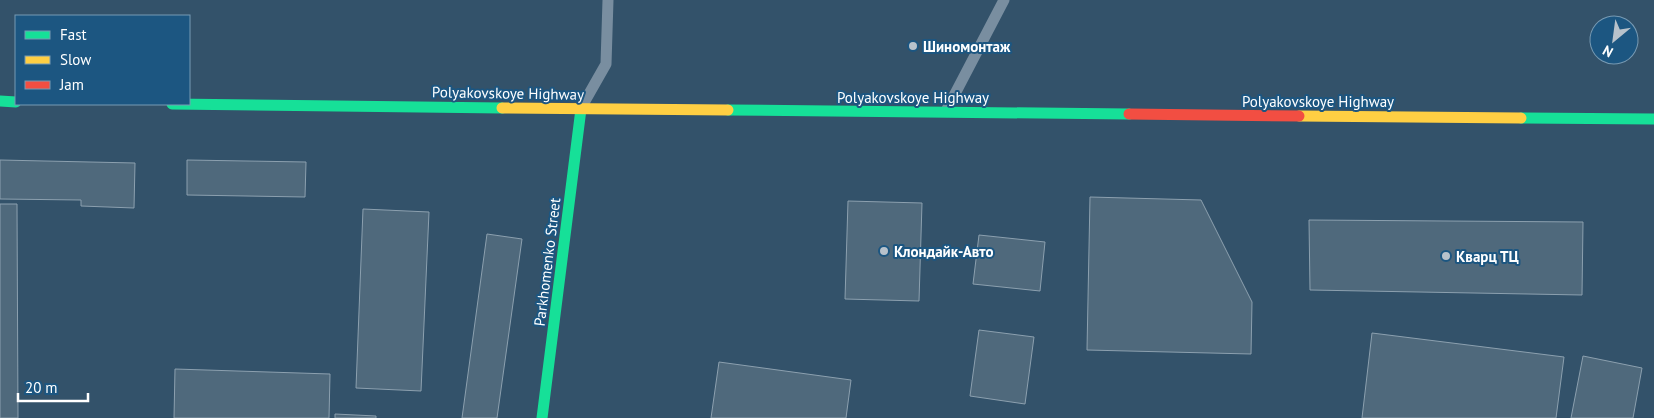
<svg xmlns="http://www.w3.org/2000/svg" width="1654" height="418" font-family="'PT Sans',sans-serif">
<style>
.building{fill:#4f697c;stroke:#8ca0af}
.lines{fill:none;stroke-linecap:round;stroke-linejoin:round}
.lane{stroke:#798ea0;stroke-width:11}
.fast{stroke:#16e098;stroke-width:11}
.slow{stroke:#ffcf43;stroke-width:11}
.jam{stroke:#f24e42;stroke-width:11}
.poi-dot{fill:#b8c2cb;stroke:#1c5681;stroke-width:2}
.labels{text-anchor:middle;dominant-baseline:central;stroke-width:4;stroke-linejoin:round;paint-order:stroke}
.poi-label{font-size:15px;font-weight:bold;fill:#fff;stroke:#1c5681;text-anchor:start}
.street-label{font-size:15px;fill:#fff;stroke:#1c5681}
</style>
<rect width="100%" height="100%" fill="#33526a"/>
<g class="building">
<polygon points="0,160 135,163 134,208 81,206 81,200 0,199"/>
<polygon points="187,160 306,162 305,197 187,195"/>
<polygon points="1090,197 1201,200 1252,302 1251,354 1087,350"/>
<polygon points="848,201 922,203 919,301 845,299"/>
<polygon points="0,204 17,204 18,418 0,418"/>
<polygon points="363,209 429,212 421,391 356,388"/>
<polygon points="1309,220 1583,222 1582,295 1310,290"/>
<polygon points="487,234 522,239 497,418 462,418"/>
<polygon points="979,235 1045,242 1040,291 973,284"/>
<polygon points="979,330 1034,337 1025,404 970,396"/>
<polygon points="1372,333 1564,357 1556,418 1362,418"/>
<polygon points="1583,356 1642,368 1633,418 1571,418"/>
<polygon points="719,362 851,380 846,418 711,418"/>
<polygon points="175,369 330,374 329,418 174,418"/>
<polygon points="335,414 376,416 376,418 335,418"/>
</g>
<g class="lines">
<g class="lane">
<polyline points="581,108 606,64 608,0"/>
<polyline points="946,111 1004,0"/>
</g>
<g class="fast">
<polyline points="0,101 16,102"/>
<polyline points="172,104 502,108"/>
<polyline points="728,110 1129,114"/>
<polyline points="1521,118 1654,119"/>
<polyline points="542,418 581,109"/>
</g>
<g class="slow">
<polyline points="502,108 728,110"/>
<polyline points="1299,116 1521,118"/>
</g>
<polyline class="jam" points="1129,114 1299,116"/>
</g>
<g class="poi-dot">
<circle cx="913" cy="46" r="5"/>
<circle cx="884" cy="251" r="5"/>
<circle cx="1446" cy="256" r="5"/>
</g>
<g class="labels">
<g class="poi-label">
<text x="923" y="46">Шиномонтаж</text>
<text x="894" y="251">Клондайк-Авто</text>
<text x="1456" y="256">Кварц ТЦ</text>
</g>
<g class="street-label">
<text transform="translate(508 93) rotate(1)">Polyakovskoye Highway</text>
<text x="913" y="97">Polyakovskoye Highway</text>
<text x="1318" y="101">Polyakovskoye Highway</text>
<text transform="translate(547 262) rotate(-83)">Parkhomenko Street</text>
</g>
</g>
<rect x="15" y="15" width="175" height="90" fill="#1c5681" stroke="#779ab3"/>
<rect x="25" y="31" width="25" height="8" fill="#16e098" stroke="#779ab3"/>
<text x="60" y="40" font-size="15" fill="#ffffff">Fast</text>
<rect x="25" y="56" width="25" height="8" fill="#ffcf43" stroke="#779ab3"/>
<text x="60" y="65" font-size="15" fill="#ffffff">Slow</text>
<rect x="25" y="81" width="25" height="8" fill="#f24e42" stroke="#779ab3"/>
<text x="60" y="90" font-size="15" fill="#ffffff">Jam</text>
<g transform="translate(1614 40) rotate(209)"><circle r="24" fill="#1c5681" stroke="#779ab3"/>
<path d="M0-4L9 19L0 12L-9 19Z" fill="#b8c2cb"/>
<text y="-8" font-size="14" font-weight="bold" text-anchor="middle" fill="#ffffff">N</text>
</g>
<path d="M18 393v8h70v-8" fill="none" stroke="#ffffff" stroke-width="2.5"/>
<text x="25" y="393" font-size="15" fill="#ffffff" stroke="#1c5681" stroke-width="4" paint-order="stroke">20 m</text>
</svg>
